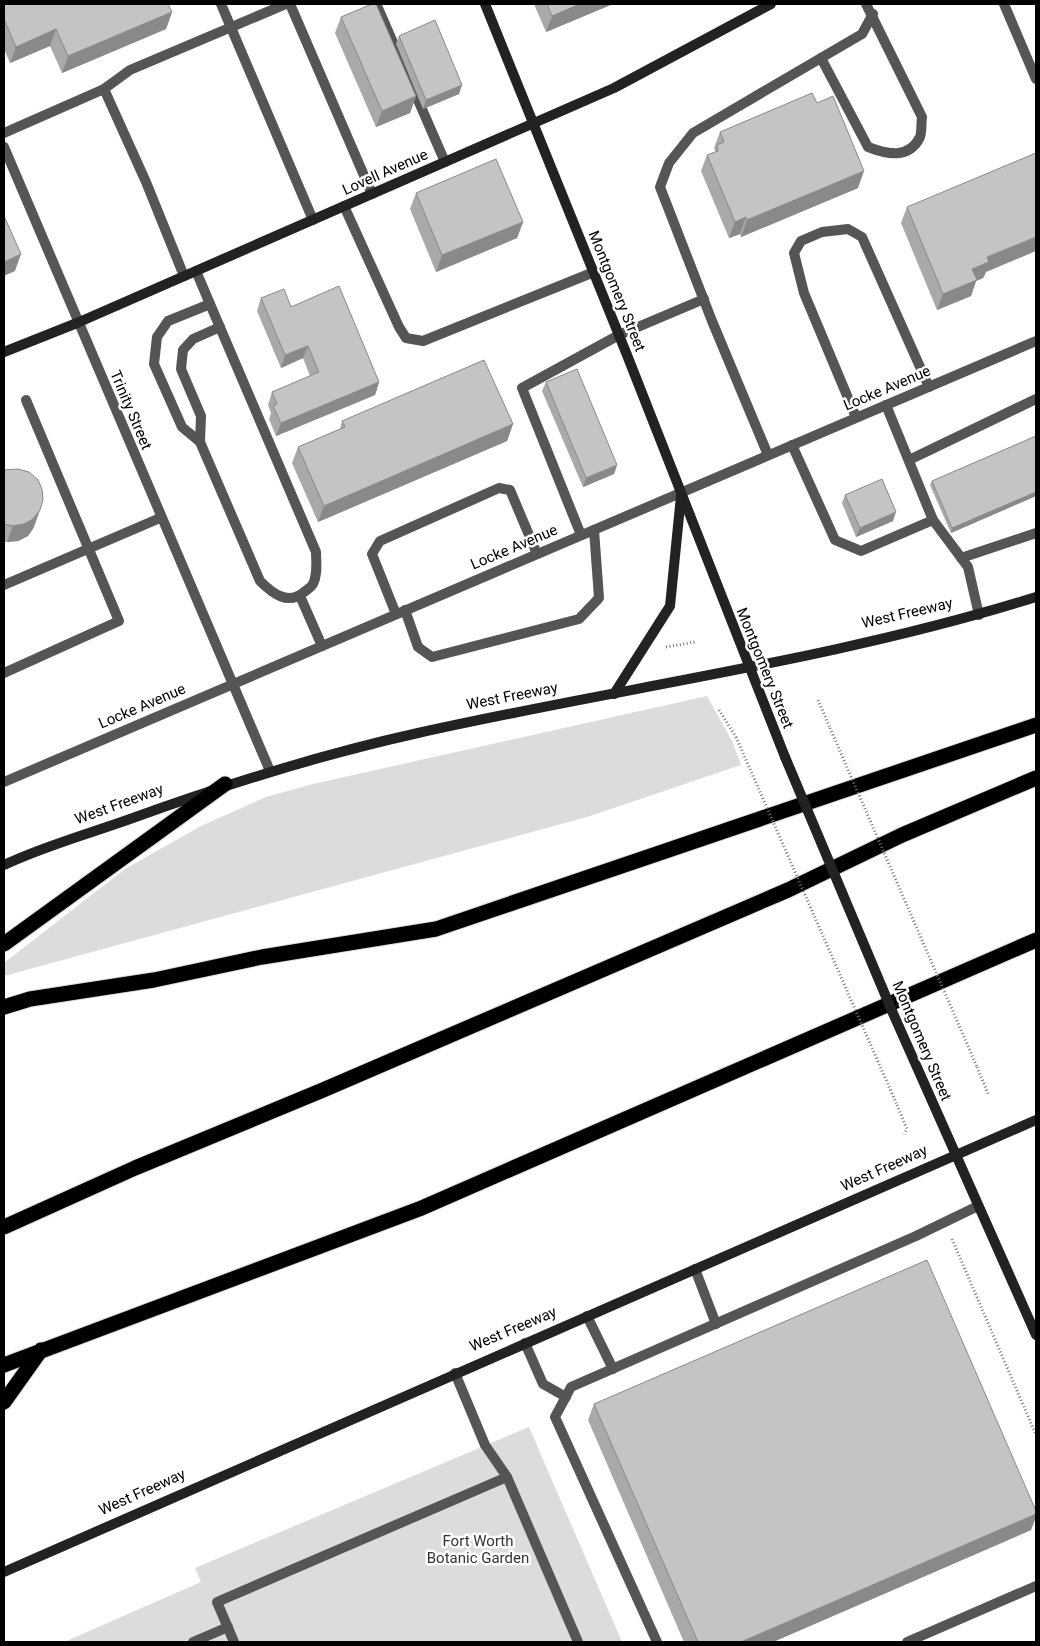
<svg xmlns="http://www.w3.org/2000/svg" width="1040" height="1646" font-family="Roboto,sans-serif">
<style>
.green{fill:#dcdcdc}
.lines{fill:none;stroke-linecap:round;stroke-linejoin:round}
.motorway-casing{stroke:#dbdbdb;stroke-width:17}
.path{stroke:#777;stroke-width:3;stroke-dasharray:1 2.5;stroke-linecap:butt}
.service{stroke:#555;stroke-width:10}
.minor{stroke:#555;stroke-width:10}
.secondary{stroke:#222;stroke-width:10}
.motorway{stroke:#000;stroke-width:15}
.path-bridge{stroke:#777;stroke-width:3;stroke-dasharray:1 2.5;stroke-linecap:butt}
.secondary-bridge{stroke:#222;stroke-width:10}
.wall{fill:#a9a9a9}
.shaded-wall{fill:#898989}
.building{fill:#c4c4c4;stroke:#898989}
.labels{text-anchor:middle;dominant-baseline:central;stroke-width:5;stroke-linejoin:round;paint-order:stroke}
.street-label{font-size:15px;fill:#000;stroke:#fff}
.park-label{font-size:15px;fill:#333;stroke:#fff}
</style>
<rect width="100%" height="100%" fill="#fff"/>
<g class="green">
<polygon points="707,696 732,741 741,765 587,817 4,976 4,963 125,869 201,826 266,797 313,784"/>
<polygon points="529,1427 622,1642 64,1642 201,1582 195,1568"/>
</g>
<g class="lines">
<g class="motorway-casing">
<g id="motorway">
<polyline points="4,944 225,784"/>
<polyline points="4,1007 30,999 154,980 262,957 436,929 1036,725"/>
<polyline points="4,1227 135,1168 323,1090 788,890 902,835 1036,778"/>
<polyline points="4,1365 419,1209 1036,940"/>
<polyline points="4,1402 41,1350"/>
</g>
</g>
<g class="path">
<polyline points="666,647 695,642"/>
<polyline points="818,700 830,728"/>
<polyline points="719,710 736,737"/>
<polyline points="977,1067 989,1096"/>
<polyline points="897,1105 907,1129 904,1134"/>
<polyline points="952,1239 1036,1435"/>
</g>
<g class="service">
<polyline points="221,4 313,220"/>
<polyline points="290,4 372,194"/>
<polyline points="1004,4 1036,79"/>
<polyline points="378,8 445,162"/>
<path d="M821 58 868 147C886 154 909 160 920 137 922 132 921 123 922 117L866 4"/>
<polyline points="104,89 130,70 286,4"/>
<polyline points="4,133 104,89 146,182 184,276"/>
<polyline points="344,206 399,327 406,338 423,341 594,272"/>
<polyline points="196,271 210,304"/>
<path d="M210 304 316 552C316 562 318 574 313 584 311 587 307 590 304 592 288 606 272 593 260 581L200 442 182 427 154 364 157 337 168 321Z"/>
<polyline points="886,405 933,520 968,567 979,615"/>
<polyline points="856,417 804,293 794,253 801,241 822,232 848,229 862,237 929,387"/>
<polyline points="200,442 201,416 181,369 183,350 193,339 220,327"/>
<polyline points="792,445 835,540 861,551 933,520"/>
<polyline points="768,455 712,321 660,187 669,163 693,133 862,34 873,14"/>
<polyline points="909,460 1036,399"/>
<polyline points="581,535 522,388 619,335 704,299"/>
<polyline points="961,558 1036,533"/>
<polyline points="4,585 160,518"/>
<polyline points="300,596 322,646"/>
<polyline points="405,610 418,647 432,657 579,619 599,598 594,530"/>
<polyline points="396,614 372,554 380,541 499,488 510,490 537,554"/>
<polyline points="4,673 119,621 26,400"/>
<polyline points="695,1269 716,1324"/>
<polyline points="587,1316 613,1369"/>
<polyline points="525,1343 543,1384 566,1397"/>
<polyline points="455,1373 485,1445 507,1477 578,1642"/>
<polyline points="193,1642 228,1627"/>
<polyline points="234,1642 217,1602 507,1477"/>
<polyline points="657,1642 555,1417 571,1387 916,1236 978,1206"/>
<polyline points="907,1642 1036,1586"/>
</g>
<g class="minor">
<polyline points="4,147 270,771"/>
<polyline points="4,782 1036,341"/>
</g>
<g class="secondary">
<polyline points="485,4 627,355 785,757"/>
<polyline points="4,352 77,323 614,88 771,4"/>
<polyline points="614,694 670,606 681,496"/>
<path d="M4 865C44 846 88 834 130 819 224 785 319 755 418 733 623 687 835 660 1036 597"/>
<polyline points="892,1011 1036,1335"/>
<polyline points="4,1572 1036,1120"/>
</g>
<use href="#motorway" class="motorway"/>
<g class="path-bridge">
<polyline points="830,728 977,1067"/>
<polyline points="736,737 897,1105"/>
</g>
<polyline class="secondary-bridge" points="785,757 892,1011"/>
</g>
<g class="wall">
<polygon points="4,4 172,12 166,29 62,73 50,46 10,63 4,49"/>
<polygon points="534,4 613,4 546,32"/>
<polygon points="341,17 416,96 410,113 376,127 335,33"/>
<polygon points="399,36 459,94 423,109 396,44"/>
<polygon points="720,132 858,188 741,237 740,234 729,238 701,171 707,155 715,152 715,151 714,148"/>
<polygon points="416,193 523,222 517,238 436,272 410,209"/>
<polygon points="907,207 986,272 983,278 976,281 971,296 937,310 901,223"/>
<polygon points="261,298 291,307 379,382 375,395 276,436 269,419 271,413 268,405 272,392 310,376 303,358 281,368 257,311"/>
<polygon points="546,382 617,465 614,474 583,487 542,391"/>
<polygon points="342,421 513,424 507,441 318,522 292,463 298,447 340,429"/>
<polygon points="1036,436 1036,496 951,533 930,485 932,481"/>
<polygon points="4,470 34,527 28,536 18,541 7,542 4,541"/>
<polygon points="845,495 893,521 856,537 842,503"/>
<polygon points="594,1404 1031,1530 773,1642 684,1642 588,1420"/>
</g>
<g class="shaded-wall">
<polygon points="580,4 613,4 546,32 552,16"/>
<polygon points="172,12 166,29 62,73 68,56"/>
<polygon points="56,29 50,46 10,63 16,47"/>
<polygon points="462,85 459,94 423,109 426,100"/>
<polygon points="416,96 410,113 376,127 382,111"/>
<polygon points="864,171 858,188 741,237 747,220"/>
<polygon points="746,217 740,234 729,238 735,222"/>
<polygon points="523,222 517,238 436,272 442,255"/>
<polygon points="1036,237 1036,251 986,272 983,278 976,281 971,296 937,310 943,294 972,269 987,257"/>
<polygon points="21,254 15,271 4,276 4,262"/>
<polygon points="308,346 303,358 281,368 285,355"/>
<polygon points="379,382 375,395 276,436 281,423"/>
<polygon points="513,424 507,441 318,522 324,506"/>
<polygon points="617,465 614,474 583,487 586,478"/>
<polygon points="1036,492 1036,496 951,533 952,528"/>
<polygon points="40,510 34,527 28,536 18,541 7,542 13,526"/>
<polygon points="896,512 893,521 856,537 860,528"/>
<polygon points="1036,1514 1036,1517 1031,1530 773,1642 741,1642"/>
</g>
<g class="building">
<polygon points="4,4 168,4 172,12 68,56 56,29 16,47 4,19"/>
<polygon points="372,4 376,4 416,96 382,111 341,17"/>
<polygon points="547,4 580,4 552,16"/>
<polygon points="435,20 462,85 426,100 399,36"/>
<polygon points="812,93 817,103 833,96 864,171 747,220 746,217 735,222 707,155 718,151 717,145 724,142 720,132"/>
<polygon points="1036,153 1036,237 987,257 989,262 972,269 977,280 943,294 907,207"/>
<polygon points="496,159 523,222 442,255 416,193"/>
<polygon points="4,216 21,254 4,262"/>
<polygon points="339,286 379,382 281,423 273,406 277,404 272,392 319,372 308,346 285,355 261,298 284,289 291,307"/>
<polygon points="484,360 513,424 324,506 298,447 345,427 342,421"/>
<polygon points="577,369 617,465 586,478 546,382"/>
<polygon points="1036,436 1036,492 952,528 932,481"/>
<polygon points="18,469 29,472 38,480 42,489 43,500 40,510 33,519 24,524 13,526 4,524 4,470"/>
<polygon points="882,479 896,512 860,528 845,495"/>
<polygon points="927,1260 1036,1511 1036,1514 741,1642 698,1642 594,1404"/>
</g>
<g class="labels">
<g class="street-label">
<text transform="translate(385 172) rotate(-24)">Lovell Avenue</text>
<text transform="translate(617 291) rotate(68)">Montgomery Street</text>
<text transform="translate(887 388) rotate(-23)">Locke Avenue</text>
<text transform="translate(131 410) rotate(67)">Trinity Street</text>
<text transform="translate(514 547) rotate(-23)">Locke Avenue</text>
<text transform="translate(907 613) rotate(-13)">West Freeway</text>
<text transform="translate(765 668) rotate(68)">Montgomery Street</text>
<text transform="translate(512 696) rotate(-11)">West Freeway</text>
<text transform="translate(142 706) rotate(-23)">Locke Avenue</text>
<text transform="translate(119 804) rotate(-20)">West Freeway</text>
<text transform="translate(922 1041) rotate(67)">Montgomery Street</text>
<text transform="translate(884 1168) rotate(-24)">West Freeway</text>
<text transform="translate(513 1329) rotate(-23)">West Freeway</text>
<text transform="translate(142 1492) rotate(-24)">West Freeway</text>
</g>
<g class="park-label">
<text x="478" y="1541">Fort Worth<tspan x="478" dy="17">Botanic Garden</tspan></text>
</g>
</g>
<rect width="1040" height="1646" fill="none" stroke="#000000" stroke-width="10"/>
</svg>
